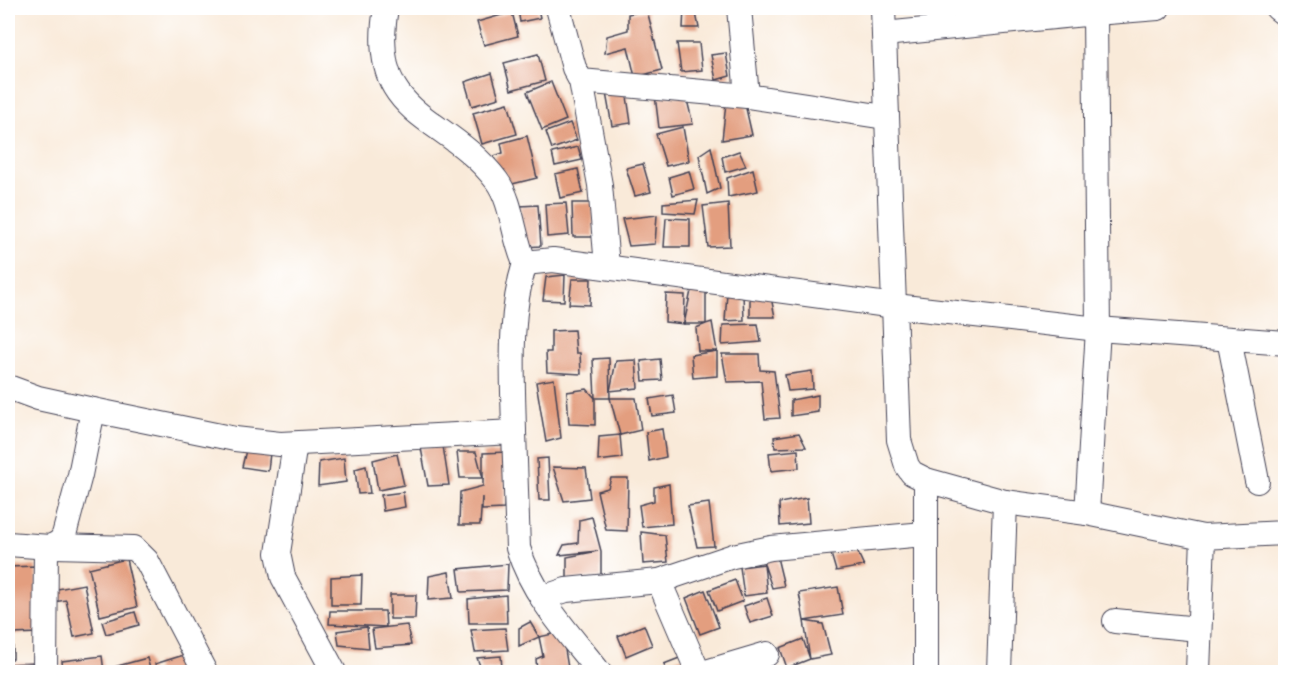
<svg xmlns="http://www.w3.org/2000/svg" width="1293" height="680" font-family="Alegreya,serif">
<style>
.building{fill:#e39e7f}
.lines{fill:none;stroke-linecap:round;stroke-linejoin:round}
.minor-casing{stroke:#424053;stroke-width:26}
.minor{stroke:#fff;stroke-width:24}
</style>
<rect width="100%" height="100%" fill="#fff"/>
<filter id="ink" filterUnits="userSpaceOnUse"><feTurbulence type="fractalNoise" baseFrequency=".0167" numOctaves="2"/><feDisplacementMap in="SourceGraphic" scale="12" xChannelSelector="R" yChannelSelector="G"/><feConvolveMatrix kernelMatrix="1 2 1 2 8 2 1 2 1" color-interpolation-filters="sRGB"/></filter>
<filter id="wash" filterUnits="userSpaceOnUse"><feTurbulence type="fractalNoise" baseFrequency=".008" numOctaves="4" result="noise"/><feDisplacementMap in="SourceGraphic" scale="24" xChannelSelector="R" yChannelSelector="G"/><feGaussianBlur stdDeviation="1.35" result="paint"/><feColorMatrix in="noise" values="0 0 0 0 0 0 0 0 0 0 0 0 0 0 0 0 0 1.4 0 .05"/><feComposite in="paint" operator="in"/></filter>
<g filter="url(#wash)">
<rect width="100%" height="100%" fill="#f9ead9"/>
<g id="blocks">
<g class="building">
<polygon points="496,8 538,8 540,18 520,22 518,9 497,13"/>
<polygon points="684,8 695,8 699,28 683,28"/>
<polygon points="647,10 662,70 635,77 628,47 605,53 607,36 628,30 628,14"/>
<polygon points="512,12 518,36 484,45 477,22"/>
<polygon points="677,43 699,43 702,70 681,72"/>
<polygon points="726,53 730,76 716,80 711,55"/>
<polygon points="538,54 545,81 511,90 504,63"/>
<polygon points="492,73 499,98 472,106 465,82"/>
<polygon points="551,82 566,120 542,130 527,92"/>
<polygon points="626,90 631,123 612,126 606,93"/>
<polygon points="655,95 686,96 693,124 659,128"/>
<polygon points="508,103 517,134 482,144 473,113"/>
<polygon points="726,103 745,104 752,135 722,140"/>
<polygon points="570,123 577,140 552,149 546,132"/>
<polygon points="683,127 689,161 666,166 656,134"/>
<polygon points="527,136 537,178 508,185 504,170 497,172 494,156 503,153 501,143"/>
<polygon points="578,147 582,160 555,166 552,153"/>
<polygon points="711,147 720,188 707,194 699,155"/>
<polygon points="739,151 746,166 725,172 722,157"/>
<polygon points="643,164 651,192 635,196 626,168"/>
<polygon points="578,169 583,193 560,198 555,174"/>
<polygon points="753,169 758,191 728,197 727,178"/>
<polygon points="689,171 694,189 673,195 669,177"/>
<polygon points="698,200 695,214 663,212 663,203"/>
<polygon points="566,203 569,235 547,237 545,204"/>
<polygon points="572,203 593,203 594,237 573,237"/>
<polygon points="728,203 730,246 708,247 703,206"/>
<polygon points="538,205 541,246 524,247 520,206"/>
<polygon points="657,215 655,244 629,246 622,219"/>
<polygon points="666,218 690,219 690,247 664,247"/>
<polygon points="565,275 564,301 543,300 546,277"/>
<polygon points="572,279 591,279 590,305 569,304"/>
<polygon points="692,286 706,289 706,324 712,322 717,351 717,376 693,378 691,355 717,351 698,351 696,328 706,324 684,324"/>
<polygon points="727,293 743,294 744,320 725,321"/>
<polygon points="666,294 685,295 684,324 665,322"/>
<polygon points="750,295 771,297 775,317 750,317"/>
<polygon points="758,324 761,342 722,345 723,325"/>
<polygon points="574,330 576,353 580,353 581,374 547,372 546,352 551,352 551,331"/>
<polygon points="722,354 759,354 760,370 774,371 780,418 765,419 761,381 727,382"/>
<polygon points="609,358 610,398 595,398 593,359"/>
<polygon points="660,359 662,380 643,381 641,361"/>
<polygon points="636,360 638,388 610,391 616,361"/>
<polygon points="812,371 813,389 788,391 785,375"/>
<polygon points="554,379 561,438 546,442 536,382"/>
<polygon points="587,389 595,398 595,425 569,424 567,392"/>
<polygon points="673,395 676,413 652,416 649,399"/>
<polygon points="818,395 818,412 791,416 791,400"/>
<polygon points="610,398 636,398 641,430 620,435"/>
<polygon points="662,429 666,457 649,461 646,432"/>
<polygon points="799,433 806,447 775,448 774,437"/>
<polygon points="620,435 622,458 598,461 599,437"/>
<polygon points="443,446 449,485 428,486 421,448"/>
<polygon points="246,450 270,453 268,471 242,467"/>
<polygon points="798,450 799,468 771,471 769,453"/>
<polygon points="457,452 476,452 483,478 460,478"/>
<polygon points="507,452 504,509 482,510 482,497 480,525 459,525 460,492 483,486 483,453"/>
<polygon points="397,454 404,485 378,490 373,460"/>
<polygon points="344,458 346,482 318,486 319,462"/>
<polygon points="548,458 550,500 539,500 537,459"/>
<polygon points="366,466 370,493 358,494 355,469"/>
<polygon points="553,467 586,468 590,498 564,501"/>
<polygon points="611,478 628,478 627,531 606,530 597,491 608,488"/>
<polygon points="669,484 672,524 642,527 639,505 654,501 654,487"/>
<polygon points="403,492 405,507 383,511 381,495"/>
<polygon points="807,498 809,523 780,526 779,503"/>
<polygon points="709,503 714,546 697,547 688,506"/>
<polygon points="592,517 601,551 601,577 567,580 567,557 598,551 559,555 564,545 578,543 579,520"/>
<polygon points="641,532 665,535 668,562 643,564"/>
<polygon points="857,551 864,566 836,571 831,554"/>
<polygon points="776,553 784,586 772,588 764,564 767,593 744,596 740,567 764,564 762,557"/>
<polygon points="126,559 137,607 100,616 89,568"/>
<polygon points="508,564 507,590 461,592 458,569"/>
<polygon points="36,566 38,633 13,634 13,659 8,659 8,567"/>
<polygon points="449,572 453,598 428,600 429,576"/>
<polygon points="362,575 361,605 331,605 331,577"/>
<polygon points="735,580 743,601 717,611 709,590"/>
<polygon points="84,584 94,633 74,637 66,600 54,602 52,590"/>
<polygon points="838,587 843,615 804,621 823,624 831,655 810,659 787,668 780,648 803,639 810,659 804,621 799,593"/>
<polygon points="705,590 719,627 700,634 686,598"/>
<polygon points="390,595 416,595 415,619 390,619"/>
<polygon points="506,595 507,623 469,623 468,599"/>
<polygon points="767,598 773,616 750,623 744,606"/>
<polygon points="330,611 385,611 386,627 329,624"/>
<polygon points="135,612 139,625 106,634 102,622"/>
<polygon points="530,622 539,637 519,646 519,628"/>
<polygon points="407,625 411,645 375,648 372,629"/>
<polygon points="644,625 652,645 626,656 618,636"/>
<polygon points="367,627 369,648 339,645 337,631"/>
<polygon points="505,628 508,650 475,652 471,630"/>
<polygon points="557,633 565,650 568,668 551,672 537,672 536,659 543,656 539,637"/>
<polygon points="187,654 193,672 157,672 155,664"/>
<polygon points="102,656 104,672 63,672 62,661"/>
<polygon points="501,656 502,668 482,671 477,658"/>
<polygon points="682,657 689,672 667,672 664,664"/>
<polygon points="147,658 151,672 116,672 114,667"/>
<polygon points="771,661 773,672 743,672"/>
<polygon points="34,663 35,672 8,672 8,664"/>
</g>
</g>
</g>
<g filter="url(#ink)">
<use href="#blocks" fill-opacity="0" stroke="#424053" stroke-width="1.5"/>
<g class="lines">
<g class="minor-casing">
<g id="minor">
<path d="M386 8C367 120 444 111 497 181 513 203 513 238 525 263"/>
<polyline points="558,8 574,68 581,81 747,96 885,117"/>
<polyline points="739,8 747,96"/>
<polyline points="883,8 899,440 907,466 912,473 926,480 1005,502 1087,513 1203,537 1198,672"/>
<polyline points="1277,8 1286,15"/>
<polyline points="1095,13 1158,8"/>
<polyline points="884,34 1095,13 1098,329 1087,513"/>
<polyline points="581,81 600,185 607,266"/>
<polyline points="1229,339 1257,481"/>
<path d="M8 387 38 398 93 410 235 439 280 444 514 432 518 548C533 596 569 634 599 672"/>
<path d="M514 432C513 376 508 317 525 263L553 260 895 306 1098 329 1286 343"/>
<polyline points="295,444 278,553 283,577 334,672"/>
<polyline points="926,480 926,672"/>
<polyline points="1203,537 1286,533"/>
<polyline points="8,544 50,547 60,542 64,535 80,475 93,410"/>
<polyline points="54,546 134,548 147,561 205,672"/>
<polyline points="659,581 698,672"/>
<polyline points="542,598 566,590 659,581 733,556 771,548 924,534"/>
<polyline points="1115,621 1199,629"/>
<polyline points="45,672 46,547"/>
<polyline points="706,672 767,654"/>
<polyline points="999,672 1005,502"/>
</g>
</g>
<use href="#minor" class="minor"/>
</g>
</g>
<rect width="1293" height="680" fill="none" stroke="#fff" stroke-width="30"/>
</svg>
